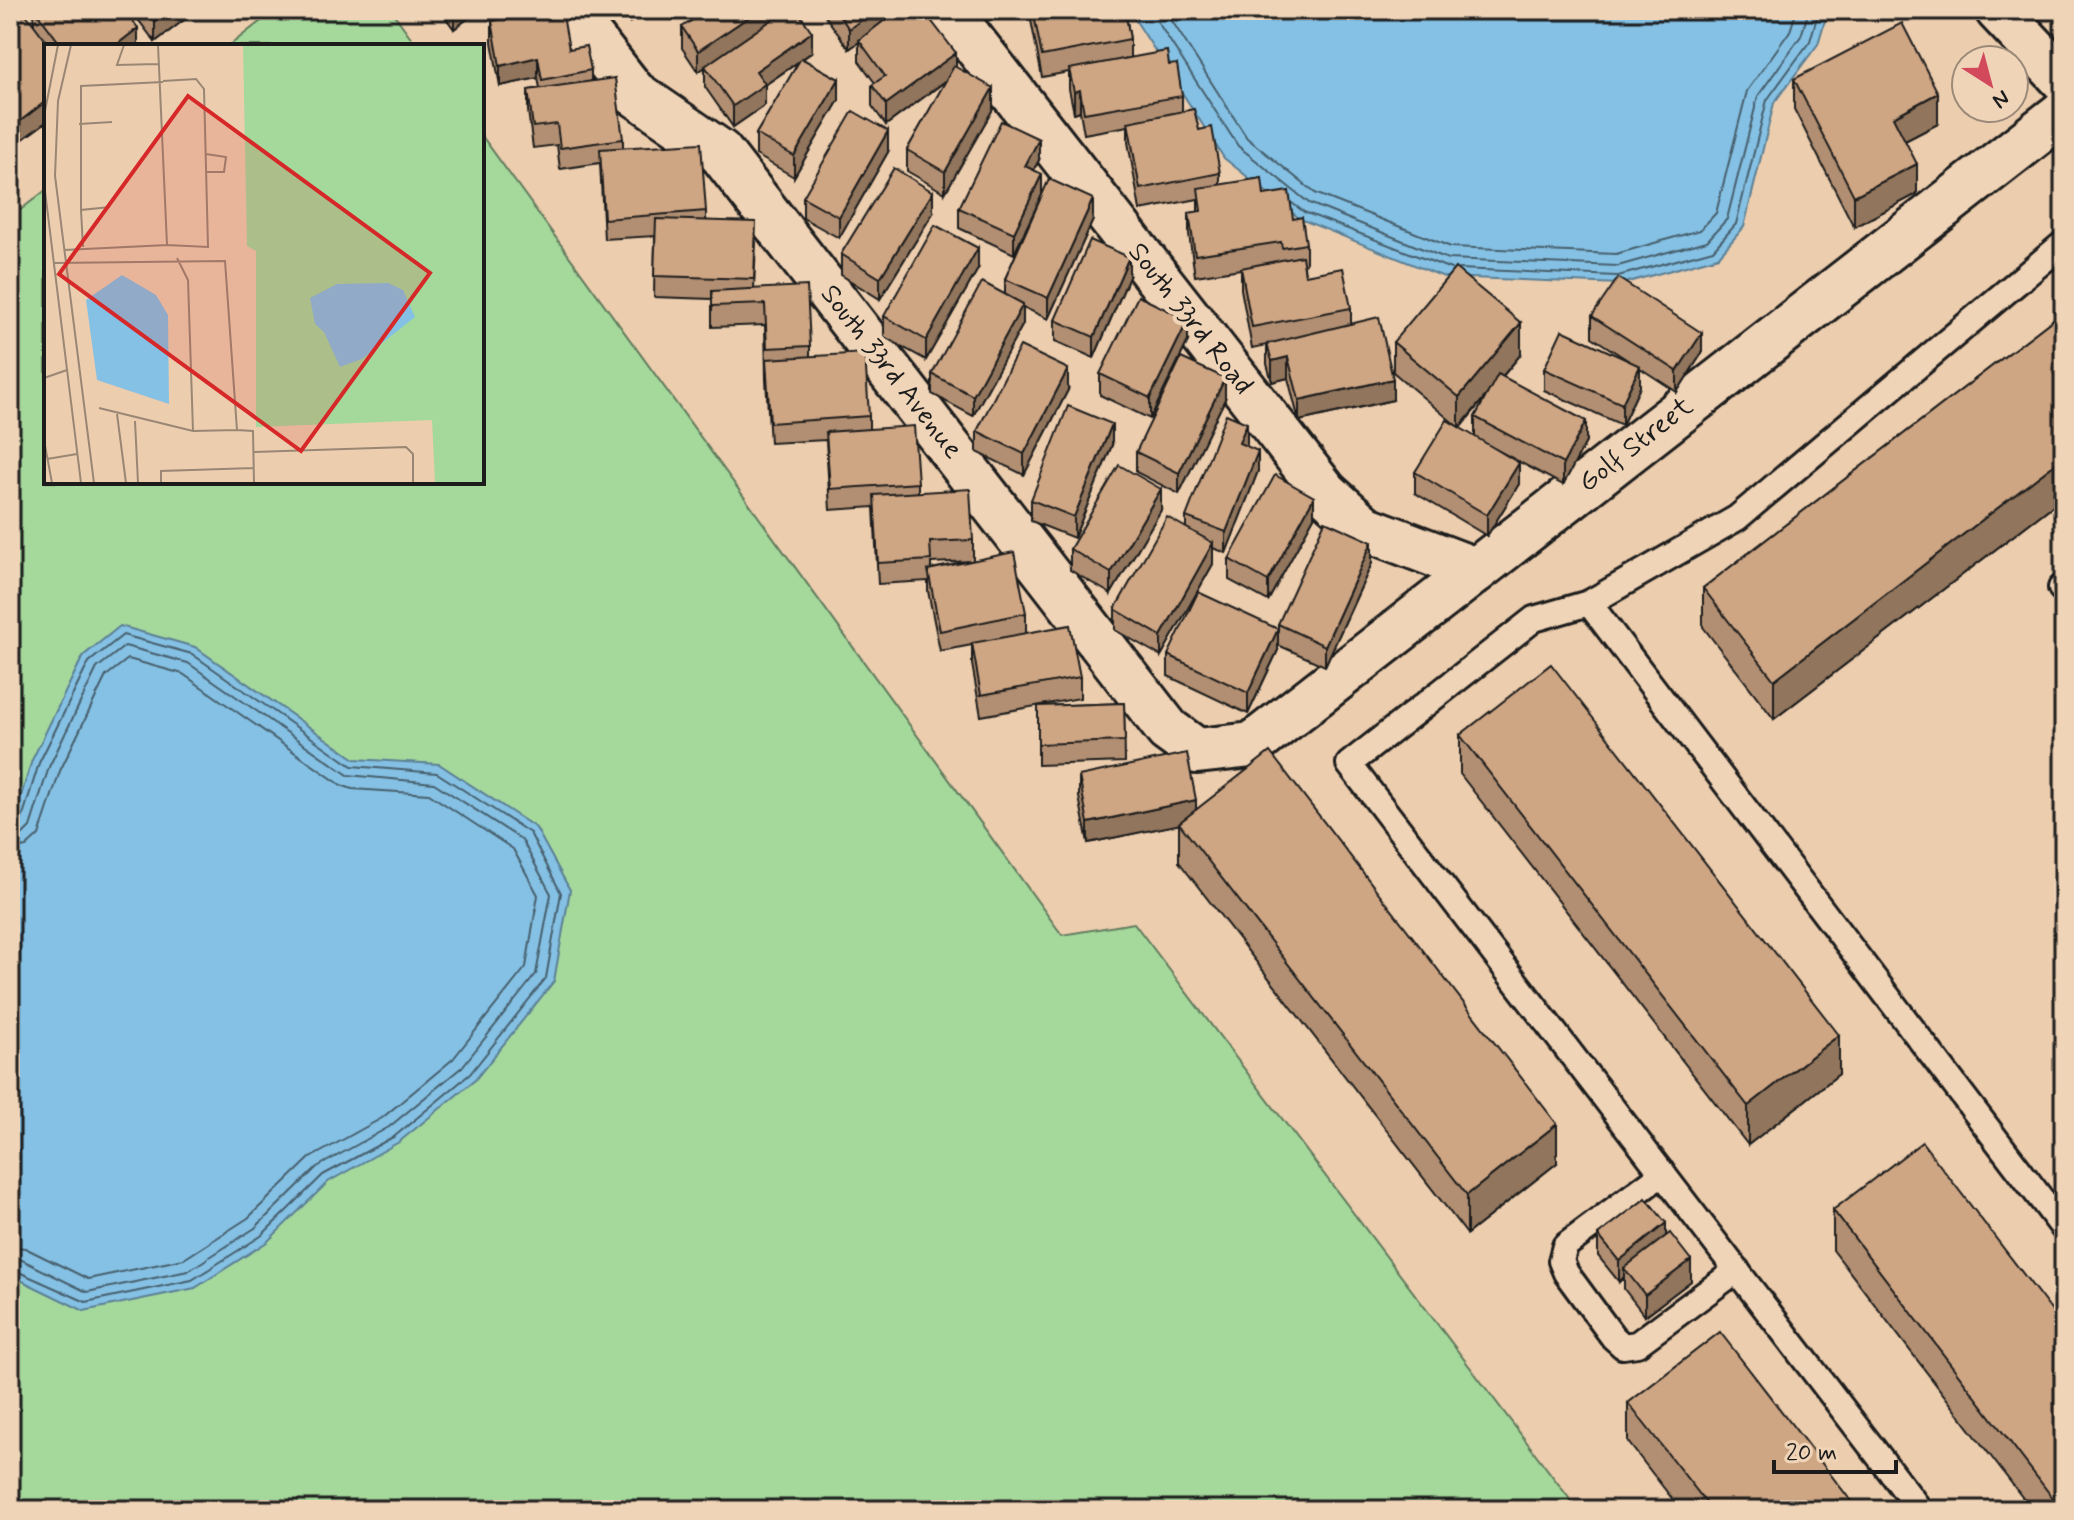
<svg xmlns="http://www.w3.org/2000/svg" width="2074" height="1520" font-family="Mynerve,sans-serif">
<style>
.green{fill:#a5d99c;stroke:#607a5c;stroke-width:2}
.water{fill:#85c1e4;stroke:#5b7f94;stroke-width:2}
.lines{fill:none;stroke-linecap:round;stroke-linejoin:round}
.shore{stroke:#465e6c;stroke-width:2}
.lane-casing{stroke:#1c1c1c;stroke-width:30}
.street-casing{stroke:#1c1c1c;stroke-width:50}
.secondary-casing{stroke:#1c1c1c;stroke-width:50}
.lane{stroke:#f0d4b7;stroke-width:24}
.street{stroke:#f0d4b7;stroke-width:44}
.secondary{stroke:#f0d4b7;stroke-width:44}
.wall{fill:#b28f72;stroke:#1c1c1c;stroke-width:2;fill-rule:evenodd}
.shaded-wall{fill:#91745c;stroke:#1c1c1c;stroke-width:2}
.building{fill:#cfa684;stroke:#1c1c1c;stroke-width:2}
.labels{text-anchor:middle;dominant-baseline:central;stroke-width:8;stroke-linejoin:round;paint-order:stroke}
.street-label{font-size:28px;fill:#1c1c1c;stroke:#f0d4b7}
.inset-road{fill:none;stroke:#998674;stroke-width:2}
.view{fill:#d62828;fill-opacity:0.15;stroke:#d62828;stroke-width:4}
.inset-edge{fill:none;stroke:#1c1c1c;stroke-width:4}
</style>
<rect width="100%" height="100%" fill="#eccdae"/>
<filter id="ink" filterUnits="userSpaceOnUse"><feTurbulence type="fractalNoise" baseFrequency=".0125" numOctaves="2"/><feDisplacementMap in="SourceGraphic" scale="16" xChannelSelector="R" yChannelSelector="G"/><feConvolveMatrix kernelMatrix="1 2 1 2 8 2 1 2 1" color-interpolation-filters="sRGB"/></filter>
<g filter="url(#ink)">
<g class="green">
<polygon points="275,10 391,10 417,46 229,46"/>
<polygon points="482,136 1062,935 1134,923 1578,1510 10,1510 10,218 46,190 46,482 482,482"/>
</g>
<g class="water">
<polygon points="1129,10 1828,10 1818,44 1774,103 1744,227 1718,257 1621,284 1444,277 1300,219 1224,158"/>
<polygon points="120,626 195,647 355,759 439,764 536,828 570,890 554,981 475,1080 399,1142 328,1182 267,1242 195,1288 84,1311 10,1275 10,832 32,760 83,656"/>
</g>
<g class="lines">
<g class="shore">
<polyline points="1150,10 1238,146 1309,203 1448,259 1618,266 1707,241 1727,219 1758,96 1801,36 1809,10"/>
<polyline points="1165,10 1247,138 1315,193 1451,247 1616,254 1700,230 1716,213 1747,91 1790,31 1797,10"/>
<polyline points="1292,203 1304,212 1451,269"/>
<polyline points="1459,269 1617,276"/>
<polyline points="1618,276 1713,250 1736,224 1767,100 1810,41 1819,10"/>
<polyline points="10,828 16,827 21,822 39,763 89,662 123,635 192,654 352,766 437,773 530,833 561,893 546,978 470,1074 395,1136 323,1175 261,1236 192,1280 86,1302 10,1268"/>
<polyline points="10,838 22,835 30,827 49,767 97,668 125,646 188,663 348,775 434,783 522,840 551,894 536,974 462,1067 389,1127 317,1167 255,1228 188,1271 87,1292 20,1259 10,1258"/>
<polyline points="10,850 26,847 39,835 60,771 106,676 128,659 183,674 341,785 352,789 429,794 513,849 538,895 526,967 453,1059 382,1118 310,1158 248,1218 184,1259 88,1279 25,1248 10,1246"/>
</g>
<g class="lane-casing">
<g id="lane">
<polyline points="2064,243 1737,518 1589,603 2064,1229"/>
<polyline points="2061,588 2064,586"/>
<polyline points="1589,603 1534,619 1349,764 1920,1510"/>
<polyline points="1663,1173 1565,1246 1561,1261 1566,1273 1613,1337 1623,1346 1637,1344 1737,1270"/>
</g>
</g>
<g class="street-casing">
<g id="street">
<polyline points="569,10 634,93 720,152 1168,730 1197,751 1252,745 2064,112"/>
<polyline points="948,10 1325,492 1365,528 1475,570"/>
</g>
</g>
<g class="secondary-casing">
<polyline id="secondary" points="1998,10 2064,80"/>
</g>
<use href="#lane" class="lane"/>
<use href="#street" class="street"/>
<use href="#secondary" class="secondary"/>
</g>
<g class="wall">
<polygon points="34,10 125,10 138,46 46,46 46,122 19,142 10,131 10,24 34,24"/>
<polygon points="131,10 197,10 155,42"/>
<polygon points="440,10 479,10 454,29"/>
<polygon points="621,10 647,10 630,22"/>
<polygon points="821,10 923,10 956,68 993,109 945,193 907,171 907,150 946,81 886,125 872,106 872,85 875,83 859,61 859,42 849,49"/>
<polygon points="1029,10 1125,10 1130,39 1130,57 1169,65 1182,96 1182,111 1199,130 1220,173 1220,185 1264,195 1293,219 1306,244 1306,264 1304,265 1305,275 1351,308 1351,324 1393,400 1299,421 1288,378 1272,382 1267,364 1267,345 1252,348 1241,289 1241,269 1195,276 1189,234 1189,213 1198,212 1198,199 1140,210 1128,142 1128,126 1084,134 1080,111 1074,113 1069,89 1069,72 1042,77"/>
<path d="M492 21 591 70V81L623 139V148L706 211V220L756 242 754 289 810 346V357L869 416V429L918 483V492L973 540V560L1026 613V633L1080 677V698L981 716 972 664V645L940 651 928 591V581L878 584 874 507 830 510 826 440 770 443 766 380 765 325 712 327V299L654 297 655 236 604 239 600 163 560 169 557 145 533 148 528 111V90L540 88 538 78 500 86 492 42ZM972 561 931 569V563Z"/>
<polygon points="682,27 812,52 803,59 839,100 794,177 756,155 756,134 799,62 765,85 765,105 733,127 705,87 705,67 698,72 682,48"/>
<polygon points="1794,79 1938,124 1905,141 1917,194 1854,227 1794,109"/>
<polygon points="888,152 839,238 803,218 803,197"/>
<polygon points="1039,160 1034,170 1042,194 1093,220 1048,319 1023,307 1023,324 973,416 932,394 932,374 1005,294 1005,279 1037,206 1014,254 959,228 959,208"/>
<polygon points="933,213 880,299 841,275 841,254"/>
<polygon points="978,269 926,360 884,337 884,316"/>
<polygon points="1129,277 1094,358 1055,341 1055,320"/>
<polygon points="2064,311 2064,497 1774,719 1703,627 1703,588"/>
<polygon points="1592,316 1702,353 1677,392 1640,368 1640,387 1622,425 1544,390 1544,369 1629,361 1592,337"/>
<polygon points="1188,341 1150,419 1100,395 1100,374"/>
<path d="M1393 342 1521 354 1503 376 1586 442 1563 485 1497 450 1519 484 1487 536 1415 493V472L1457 426 1393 372ZM1487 395 1475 417V437L1460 428Z"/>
<polygon points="1068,390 1024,475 977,452 977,431"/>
<polygon points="1225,399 1179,494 1136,472 1136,452"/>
<polygon points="1247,444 1246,446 1258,471 1226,553 1213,548 1213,564 1161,656 1115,630 1115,609 1186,528 1186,517"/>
<polygon points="1112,445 1074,538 1031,521 1031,500"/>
<polygon points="1161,510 1111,594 1070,570 1070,549"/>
<polygon points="1314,517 1268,601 1229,580 1229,559"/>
<polygon points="1372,563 1325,666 1278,645 1278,624"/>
<polygon points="1278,650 1248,714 1168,676 1168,655"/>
<polygon points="1124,703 1125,762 1038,765 1038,706"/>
<polygon points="1460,735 1839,1074 1748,1145 1460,774"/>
<polygon points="1079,776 1196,810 1557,1163 1467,1234 1179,862 1179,824 1088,843 1079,797"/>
<polygon points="1833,1210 2064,1510 2032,1510 1833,1250"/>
<polygon points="1598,1235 1666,1236 1691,1281 1645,1316 1624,1289 1624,1277 1619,1282 1598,1256"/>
<polygon points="1628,1403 1858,1510 1681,1510 1628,1442"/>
</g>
<g class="shaded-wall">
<polygon points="170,10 197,10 155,42 155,21"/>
<polygon points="454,10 479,10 454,29"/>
<polygon points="630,10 647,10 630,22"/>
<polygon points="759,10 786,10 786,13 698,72 698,51"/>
<polygon points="875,10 905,10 849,49 849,29"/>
<polygon points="138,28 138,46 115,46"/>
<polygon points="812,32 812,52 765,85 765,105 733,127 733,106 756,71"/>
<polygon points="956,53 956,73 886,125 886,104"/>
<polygon points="538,57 538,78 500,86 500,66"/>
<polygon points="839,79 839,100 794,177 794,156"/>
<polygon points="993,88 993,109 945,193 945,172"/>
<polygon points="1080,90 1080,111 1074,113 1074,92"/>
<polygon points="1938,93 1938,124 1893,147 1893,117"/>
<polygon points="46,101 46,122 19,142 19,122"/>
<polygon points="888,131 888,152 839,238 839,217"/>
<polygon points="1039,139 1039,160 1025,187 1025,166"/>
<polygon points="1917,164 1917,194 1854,227 1854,196"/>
<polygon points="1042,174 1042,195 1014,254 1014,233"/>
<polygon points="933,192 933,213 880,299 880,278"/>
<polygon points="1093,199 1093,220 1048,319 1048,298"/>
<polygon points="978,248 978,269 926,360 926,340"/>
<polygon points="1129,257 1129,277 1094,358 1094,337"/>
<polygon points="1023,304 1023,324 973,416 973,396"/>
<polygon points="1188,320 1188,341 1150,419 1150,398"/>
<polygon points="1521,323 1521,354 1459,428 1459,397"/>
<polygon points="1702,333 1702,353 1677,392 1677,371"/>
<polygon points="1288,357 1288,378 1272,382 1272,361"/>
<polygon points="1640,366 1640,387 1622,425 1622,404"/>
<polygon points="1068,369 1068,390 1024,475 1024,454"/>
<polygon points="1225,378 1225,399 1179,494 1179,473"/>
<polygon points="1393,379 1393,400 1299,421 1299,400"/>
<polygon points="1586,421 1586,442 1563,485 1563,464"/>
<polygon points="1247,423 1247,444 1239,464 1239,443"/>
<polygon points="1112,424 1112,445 1074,538 1074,517"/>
<polygon points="1258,451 1258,471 1226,553 1226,532"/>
<polygon points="2064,457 2064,497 1774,719 1774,680"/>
<polygon points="1519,463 1519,484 1487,536 1487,515"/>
<polygon points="1161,489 1161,510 1111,594 1111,573"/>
<polygon points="1314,497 1314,517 1268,601 1268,581"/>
<polygon points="1372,542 1372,563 1325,666 1325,646"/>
<polygon points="1213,543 1213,564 1161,656 1161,636"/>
<polygon points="1278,629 1278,650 1248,714 1248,693"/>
<polygon points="1196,800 1196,821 1088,843 1088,823"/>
<polygon points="1839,1035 1839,1074 1748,1145 1748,1106"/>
<polygon points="1557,1124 1557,1163 1467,1234 1467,1195"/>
<polygon points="1666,1223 1666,1244 1624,1268 1624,1277 1619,1282 1619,1261"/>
<polygon points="1691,1260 1691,1281 1645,1316 1645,1295"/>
</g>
<g class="building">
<polygon points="35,10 125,10 138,28 115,46 62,46"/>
<polygon points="147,10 170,10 155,21"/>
<polygon points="548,10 562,10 569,49 586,46 591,70 542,80 538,57 500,66 492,21"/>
<polygon points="708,10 759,10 698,51 682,27"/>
<polygon points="786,10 797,10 812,32 756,71 765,84 733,106 705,66"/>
<polygon points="836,10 875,10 849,29"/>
<polygon points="898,10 923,10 956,53 886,104 872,85 885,76 859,40"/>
<polygon points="1033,10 1125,10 1130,39 1042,56"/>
<polygon points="25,13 50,46 46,46 46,101 19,122 10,110 10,24"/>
<polygon points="1902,23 1938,93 1893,117 1917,164 1854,196 1794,79"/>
<polygon points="1167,51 1169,65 1177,64 1182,96 1084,113 1080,90 1074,92 1069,69"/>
<polygon points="801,58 839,79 794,156 756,134"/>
<polygon points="954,66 993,88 945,172 907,150"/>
<polygon points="615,78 623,139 560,148 557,124 533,127 528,90"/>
<polygon points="1194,109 1199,130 1212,127 1220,173 1140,189 1128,122"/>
<polygon points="853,111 888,131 839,217 803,197"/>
<polygon points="1001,121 1039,139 1025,166 1042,174 1014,233 959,208"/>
<polygon points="701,143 706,211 604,219 600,149"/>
<polygon points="894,168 933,192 880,278 841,254"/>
<polygon points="1262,178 1264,195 1289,191 1293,219 1302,217 1306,244 1282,248 1281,242 1195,255 1189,213 1201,211 1198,188"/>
<polygon points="1049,179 1093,199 1048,298 1005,279"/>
<polygon points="656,219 756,222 754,279 654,276"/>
<polygon points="935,225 978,248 926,340 884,316"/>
<polygon points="1090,240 1129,257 1094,337 1055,320"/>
<polygon points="1302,256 1305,275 1343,268 1351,308 1252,327 1241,268"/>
<polygon points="1455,268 1521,323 1459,397 1393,342"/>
<polygon points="1618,278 1702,333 1677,371 1592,316"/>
<polygon points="982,282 1023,304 973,396 932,374"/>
<polygon points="807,286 810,346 767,348 765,304 712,306 712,291"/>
<polygon points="1138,296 1188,320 1150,398 1100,374"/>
<polygon points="2064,311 2064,457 1774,680 1703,588"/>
<polygon points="1379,317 1393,379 1299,400 1288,357 1272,361 1267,344"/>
<polygon points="1562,330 1640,366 1622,404 1544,369"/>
<polygon points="1020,346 1068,369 1024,454 977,431"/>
<polygon points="865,353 869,416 770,423 766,359"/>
<polygon points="1181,358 1225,378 1179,473 1136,452"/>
<polygon points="1498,374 1586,421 1563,464 1475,417"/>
<polygon points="1068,406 1112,424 1074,517 1031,500"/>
<polygon points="1226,414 1247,423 1239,443 1258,451 1226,532 1186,517"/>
<polygon points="1447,420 1519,463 1487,515 1415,472"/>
<polygon points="914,426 918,483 830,489 826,432"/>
<polygon points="1119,465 1161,489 1111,573 1070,549"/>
<polygon points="1275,475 1314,497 1268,581 1229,559"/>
<polygon points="970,489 973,540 930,542 931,560 878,563 874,495"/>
<polygon points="1167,517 1213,543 1161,636 1115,609"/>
<polygon points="1325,521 1372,542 1325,646 1278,624"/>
<polygon points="1014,552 1026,613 940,631 928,570"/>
<polygon points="1198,592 1278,629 1248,693 1168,655"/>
<polygon points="1070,625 1080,677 981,695 972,643"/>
<polygon points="1551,664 1839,1035 1748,1106 1460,735"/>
<polygon points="1124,703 1125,741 1038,744 1038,706"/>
<polygon points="1270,752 1557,1124 1467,1195 1179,823"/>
<polygon points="1187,753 1196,800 1088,823 1079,776"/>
<polygon points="1922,1142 2064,1327 2064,1510 2062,1510 1833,1210"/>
<polygon points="1646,1198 1666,1223 1619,1261 1598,1235"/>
<polygon points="1670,1233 1691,1260 1645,1295 1624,1268"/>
<polygon points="1720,1332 1858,1510 1712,1510 1628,1403"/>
</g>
</g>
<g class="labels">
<g class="street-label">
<text transform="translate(1190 319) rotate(52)">South 33rd Road</text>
<text transform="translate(891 372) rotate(52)">South 33rd Avenue</text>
<text transform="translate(1636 445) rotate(-38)">Golf Street</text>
</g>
</g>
<g transform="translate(44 44)">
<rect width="440" height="440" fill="#eccdae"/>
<path d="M199 1H440V439H391L388 376 212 383V207L203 202Z" fill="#a5d99c"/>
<path d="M78 231 112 251 124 271 125 360 53 336 42 256ZM344 239 359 246 371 273 318 315 296 323 280 288 271 280 266 254 293 240Z" fill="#85c1e4"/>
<path class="inset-road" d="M27 1 14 57 11 132 50 439M80 1 73 21 114 20M119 37 152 35 160 45 164 203 123 201M0 72 14 1M35 80 68 78M162 110 182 113 180 128H162M0 139 37 439M37 166V42L119 38M39 203 37 166 66 163M20 206 123 201 114 1M133 214 144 236 149 387M9 219 181 217 193 386 209 387 210 439M0 334 23 326M55 364 149 387 193 386M73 370 82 439M91 377 94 439M0 396 8 439M210 408 362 403 369 410V439M3 415 33 410M117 439V427L210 424"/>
<path class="view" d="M144 52 386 229 257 407 15 230Z"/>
<rect width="440" height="440" class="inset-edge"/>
</g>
<rect width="2074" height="1520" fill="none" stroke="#f0d4b7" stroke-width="40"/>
<rect x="20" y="20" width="2034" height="1480" fill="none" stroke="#1c1c1c" stroke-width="3" filter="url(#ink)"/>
<g transform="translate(1990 84) rotate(144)"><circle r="38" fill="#f0d4b7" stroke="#9b8a79" stroke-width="2"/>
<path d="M0-6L14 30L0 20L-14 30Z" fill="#d1495b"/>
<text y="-12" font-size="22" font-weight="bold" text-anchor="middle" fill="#1c1c1c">N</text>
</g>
<path d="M1774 1460v12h122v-12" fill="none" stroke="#1c1c1c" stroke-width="4"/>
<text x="1786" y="1460" font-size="24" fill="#1c1c1c" stroke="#f0d4b7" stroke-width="6" paint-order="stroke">20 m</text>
</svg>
